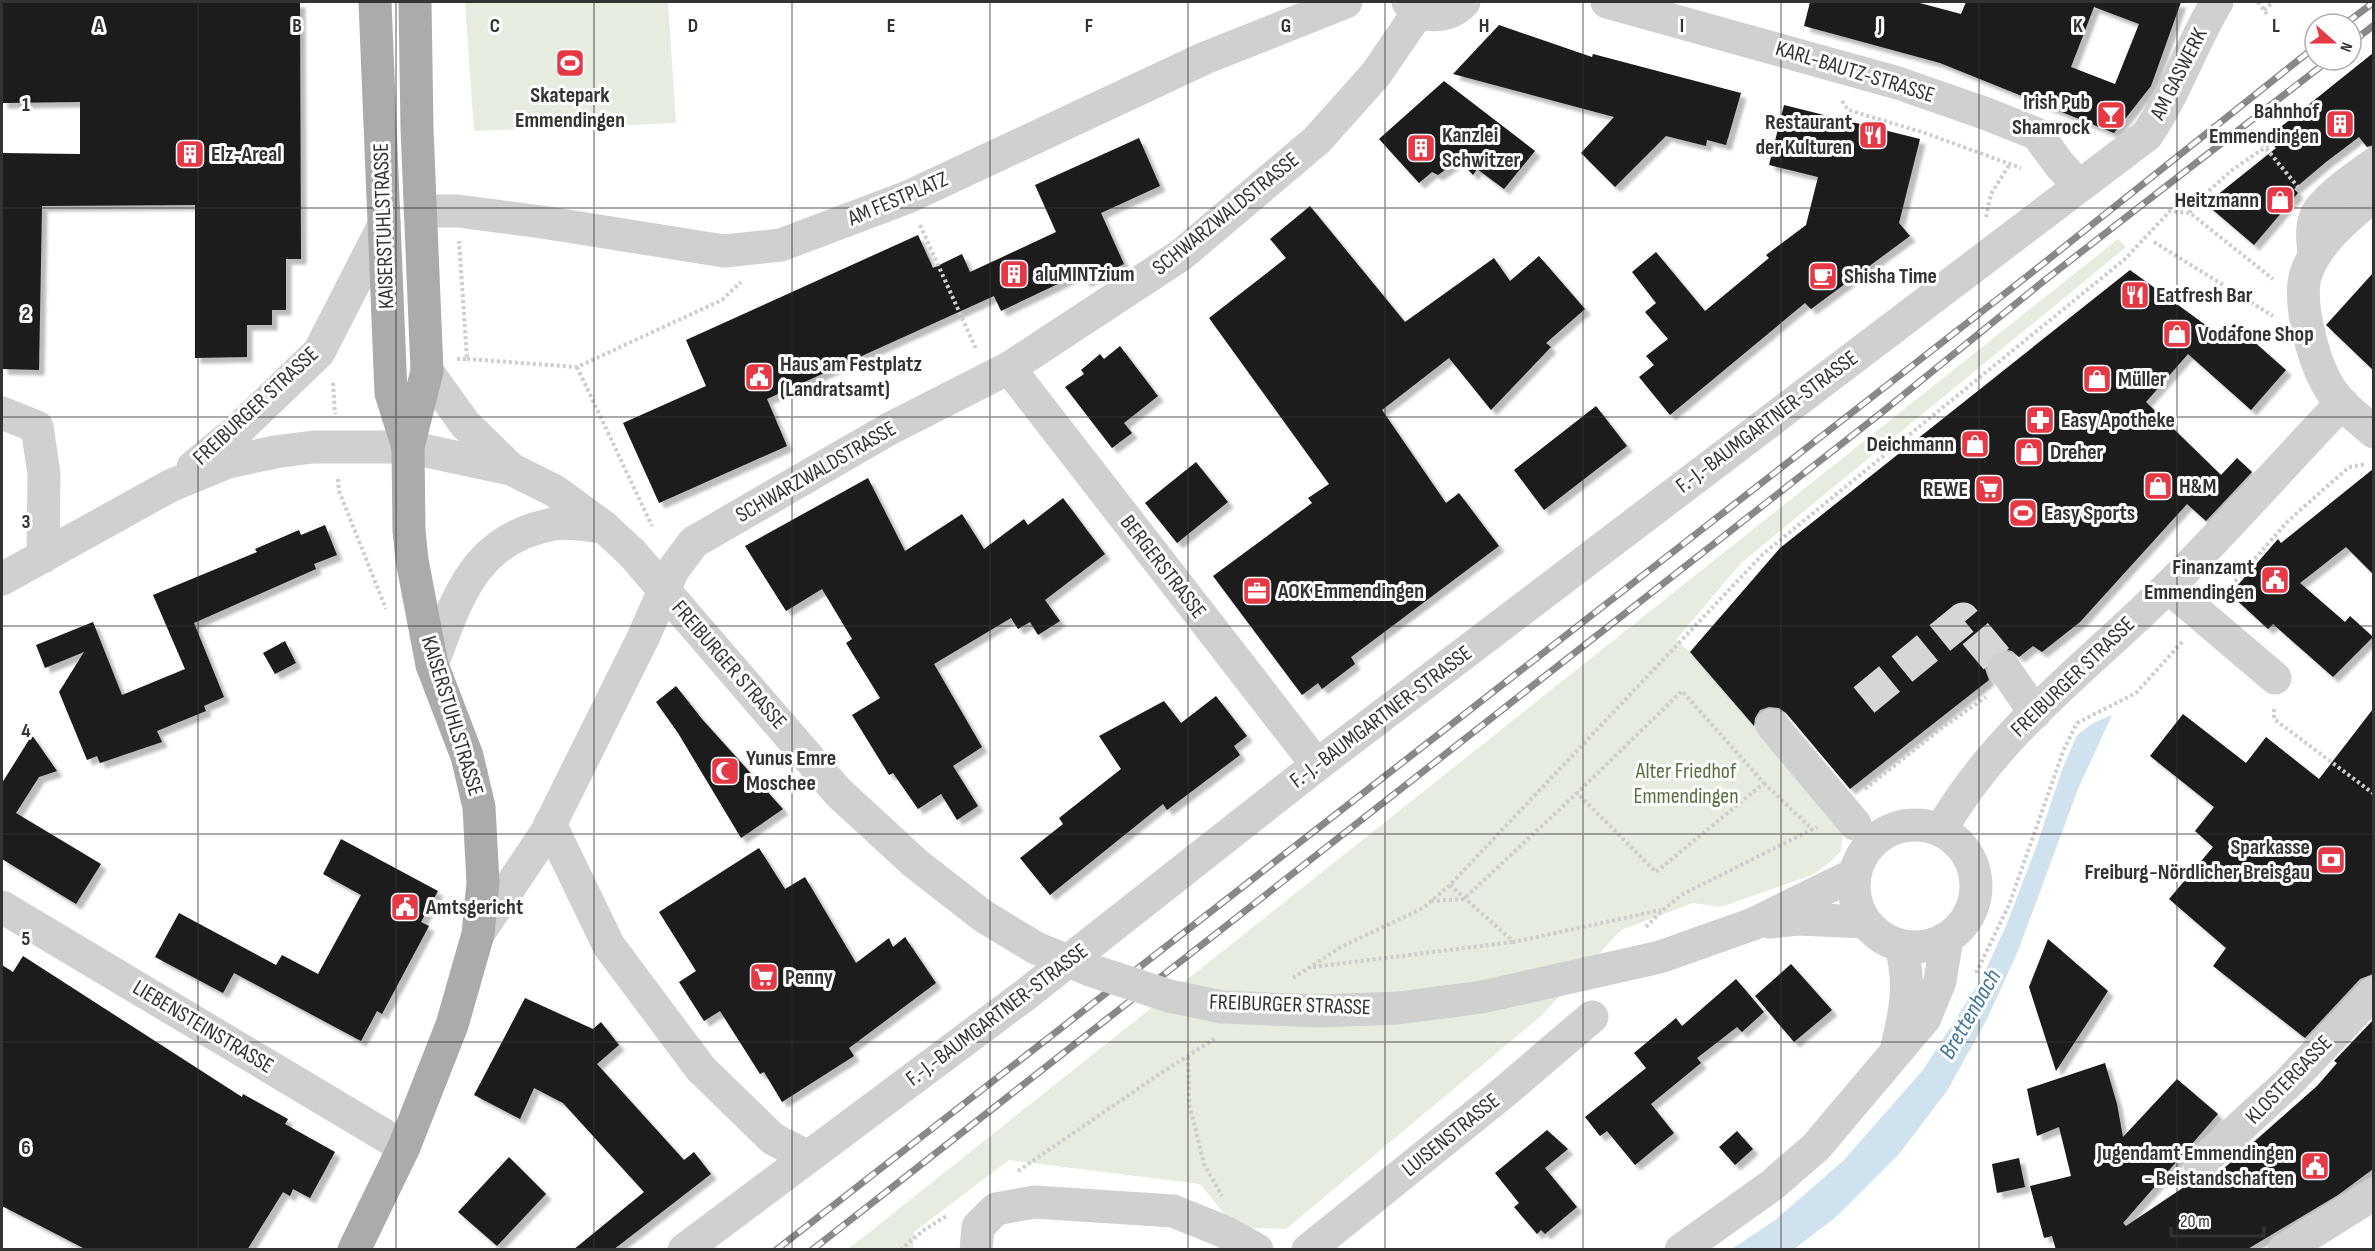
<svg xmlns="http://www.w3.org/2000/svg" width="2375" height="1251" font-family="'Sofia Sans Condensed',sans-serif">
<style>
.green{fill:#e6ecdf}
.water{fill:#cfe2ee}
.building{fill:#1a1a1a;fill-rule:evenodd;filter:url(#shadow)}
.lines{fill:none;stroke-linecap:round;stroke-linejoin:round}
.minor-tunnel{stroke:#d6d6d6;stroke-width:33;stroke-dasharray:33 16;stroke-linecap:butt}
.path{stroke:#cdcdcd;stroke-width:4;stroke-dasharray:3 3;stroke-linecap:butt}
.minor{stroke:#d0d0d0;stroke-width:33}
.major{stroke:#ababab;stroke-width:33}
.rail-casing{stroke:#888;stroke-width:7}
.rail{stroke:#fff;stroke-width:4.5;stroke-dasharray:14;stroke-linecap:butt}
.minor-bridge{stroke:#d0d0d0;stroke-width:33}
.grid{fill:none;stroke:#333;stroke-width:1.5;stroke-opacity:0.55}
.labels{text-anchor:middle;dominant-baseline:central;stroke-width:6;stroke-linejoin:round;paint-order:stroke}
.street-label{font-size:22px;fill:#333;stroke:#fff}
.poi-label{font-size:22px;font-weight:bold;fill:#333;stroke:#fff;text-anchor:start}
.park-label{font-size:22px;fill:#56703f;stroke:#fff}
.water-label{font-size:24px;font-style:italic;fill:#3f7597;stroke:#fff}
.grid-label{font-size:20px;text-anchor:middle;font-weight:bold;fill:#333;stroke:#fff;stroke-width:6;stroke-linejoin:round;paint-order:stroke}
</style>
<defs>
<filter id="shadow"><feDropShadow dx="5.5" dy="5.5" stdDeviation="1.5" flood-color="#0004"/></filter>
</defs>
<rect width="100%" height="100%" fill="#fff"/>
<g class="green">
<polygon points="465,2 668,2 676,123 474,131"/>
<polygon points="2118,239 2126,247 1741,563 1676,640 1690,652 1825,809 1843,834 1841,851 1829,863 1812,875 1721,907 1693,903 1621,930 1541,1016 1286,1229 1235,1227 1200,1184 1009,1160 914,1232 913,1249 847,1250"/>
</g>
<polygon class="water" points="2112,715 2078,789 2018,951 1987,1019 1947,1091 1899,1154 1836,1217 1794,1249 1732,1249 1775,1220 1843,1161 1923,1070 1982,978 2006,926 2038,842 2062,770 2077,735 2093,723"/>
<g class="building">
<polygon points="2,2 300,2 301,259 286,259 286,310 272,310 272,325 247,325 247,357 195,358 195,205 42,206 39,370 2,369 2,153 80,154 80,102 2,103"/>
<path d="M1810 2H1916L1961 14 1966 2H2181L2151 86 2114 133 1940 63 1804 26ZM2094 7 2139 24 2115 84 2071 67Z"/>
<polygon points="1499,25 1592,57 1593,54 1741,93 1726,145 1707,140 1706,146 1666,136 1615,187 1581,153 1614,117 1453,74"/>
<polygon points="2373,53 2373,145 2367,147 2359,137 2326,162 2294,189 2298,193 2254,245 2206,204 2276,148 2267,138"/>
<polygon points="1444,81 1535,151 1504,189 1477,169 1473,175 1459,160 1438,175 1432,172 1419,183 1379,139"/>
<polygon points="1784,105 1920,139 1899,223 1910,236 1811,309 1805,303 1670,415 1639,377 1654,365 1646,356 1668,339 1645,312 1656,303 1632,272 1656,252 1705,311 1769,258 1766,255 1806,225 1818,177 1769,165"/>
<polygon points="1139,138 1160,186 1101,213 1124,264 1085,282 1081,273 1001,311 994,296 767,399 787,446 659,503 623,423 706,386 686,340 918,235 933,268 962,254 970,272 1056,232 1035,185"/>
<polygon points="1310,206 1405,322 1494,258 1510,281 1539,256 1585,309 1546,343 1551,347 1491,410 1449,358 1382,410 1446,503 1459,493 1499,546 1351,657 1355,664 1322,689 1318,683 1302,695 1213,576 1312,503 1308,498 1329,484 1209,318 1286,258 1270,239"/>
<polygon points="2130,270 2222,337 2234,324 2286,370 2251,410 2188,354 2146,402 2221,475 2237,458 2252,472 2206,521 2187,504 2080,622 2042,652 2033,646 2019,657 2012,651 2003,649 1993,653 1987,659 1985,669 1989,680 1850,789 1786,713 1779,708 1769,707 1760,710 1755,718 1754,726 1690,652 1780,548"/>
<polygon points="2373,273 2373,370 2326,325"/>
<polygon points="1120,346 1158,396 1124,423 1132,433 1112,448 1065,387 1084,374 1081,370 1100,354 1104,359"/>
<polygon points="1596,406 1627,446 1544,510 1514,470"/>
<polygon points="1196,462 1228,502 1177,543 1145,503"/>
<polygon points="2373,469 2373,574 2346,547 2300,583 2345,622 2350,616 2373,637 2333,677 2273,624 2268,629 2230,594 2278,539 2281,543"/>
<polygon points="868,478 905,551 962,514 984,549 1024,519 1028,525 1063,498 1105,554 1045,600 1060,621 1038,635 1030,622 1018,629 1011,618 934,664 982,747 953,766 978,806 957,820 941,794 918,809 893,773 889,775 852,715 880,698 846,643 852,639 822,589 786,611 745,546"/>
<polygon points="325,525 337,555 314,564 316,569 194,623 224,697 204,706 206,711 157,731 162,742 100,763 97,756 87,760 59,692 84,652 45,668 36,645 93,622 122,695 185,669 153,595 257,552 255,549 299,530 301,535"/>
<polygon points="285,641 296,663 275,674 263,653"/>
<polygon points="676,686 702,719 783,809 741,838 678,733 656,702"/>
<polygon points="1216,696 1247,736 1234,746 1240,755 1167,810 1163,804 1050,895 1020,858 1063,824 1059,818 1121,769 1099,736 1164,701 1181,723"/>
<polygon points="2373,709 2373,974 2360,979 2305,1038 2213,966 2226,948 2169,899 2213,847 2195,831 2214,807 2150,756 2183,714 2246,763 2266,737 2319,779"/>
<polygon points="32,735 57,771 39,777 16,813 101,864 76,904 2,859 2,783"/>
<polygon points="341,839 438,891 421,922 429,926 382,1014 377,1011 361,1041 234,973 223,993 155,957 179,913 276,965 282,955 318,974 361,895 323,874"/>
<polygon points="759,848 785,889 805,877 856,963 889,938 893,947 905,937 936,983 849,1048 854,1056 782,1102 764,1072 760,1074 720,1011 704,1021 679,982 696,971 659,912"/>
<polygon points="2048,939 2108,991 2056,1071 2029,987"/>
<polygon points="23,956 242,1097 243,1094 288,1119 285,1124 335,1152 310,1198 293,1189 290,1196 283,1192 247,1250 87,1250 2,1206 2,965 13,972"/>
<polygon points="1791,964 1832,1010 1794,1042 1755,996"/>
<polygon points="1736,979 1764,1012 1742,1032 1737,1027 1697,1058 1701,1063 1651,1104 1674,1133 1635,1165 1607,1131 1600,1136 1585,1117 1646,1068 1634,1053 1676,1018 1682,1026"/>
<polygon points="525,998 593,1029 601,1022 619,1045 597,1064 684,1160 694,1152 711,1174 613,1250 573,1250 644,1192 563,1103 534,1088 520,1119 474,1095"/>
<polygon points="2373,1020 2373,1169 2338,1195 2246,1250 2056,1250 2052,1236 2044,1238 2030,1186 2071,1176 2059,1127 2037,1136 2027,1089 2105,1063 2117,1104 2123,1137 2177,1079 2218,1114 2123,1223 2126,1226 2193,1181 2204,1182 2213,1178 2317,1086 2337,1063 2334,1061"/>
<polygon points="1547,1130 1568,1149 1545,1168 1577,1207 1545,1234 1541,1230 1537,1234 1514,1207 1519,1203 1495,1173"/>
<polygon points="1737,1131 1753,1149 1735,1165 1719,1147"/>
<polygon points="509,1157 546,1194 497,1246 458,1212"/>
<polygon points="2019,1158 2025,1187 1997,1193 1992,1164"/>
</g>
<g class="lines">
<polyline class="minor-tunnel" points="1864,700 1963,619 2004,668"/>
<g class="path">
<polyline points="2258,2 2267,14"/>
<polyline points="2264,10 2273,2"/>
<polyline points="1842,101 1848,110 1925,133 2021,168"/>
<polyline points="2251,130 2298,187"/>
<polyline points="2190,213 2192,206 2232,170 2273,142"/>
<polyline points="1986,217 1991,194 2010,164"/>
<polyline points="920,225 976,349"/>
<polyline points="2154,242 2273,316"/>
<polyline points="457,359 467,359 459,241"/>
<polyline points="467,359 577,367 722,300 741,282"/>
<polyline points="577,367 652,526"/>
<polyline points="333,383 335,414"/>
<polyline points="338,479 339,491 386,609"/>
<polyline points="2223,595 2288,521 2349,467 2366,464"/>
<polyline points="2274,709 2274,719 2374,794"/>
<polyline points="1764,783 1813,830"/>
<polyline points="1865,789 1943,727 1986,697"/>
<polyline points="1450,885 1514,942 1661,910"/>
<polyline points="1431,901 1464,899 1577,793 1656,872 1764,783 1682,691 1577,793"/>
<polyline points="1646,927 1663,910 1683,894 1817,827"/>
<polyline points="1313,967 1513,942"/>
<polyline points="1976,973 2009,905 2064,749 2077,723 2136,693 2183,641"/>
<polyline points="1293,978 1341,947 1423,908 1450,885 1763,554 2125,259 2170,211 2190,213 2273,279"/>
<polyline points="1188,1057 1189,1103 1204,1164 1222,1196"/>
<polyline points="1018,1171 1158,1075 1216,1038"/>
<polyline points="900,1250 924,1230 948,1215"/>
</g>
<g class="minor">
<path d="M1408 2C1422 20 1449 18 1464 2"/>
<polyline points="1607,2 1898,83 1984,113 2037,134 2059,164 2078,185"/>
<path d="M2374 195C2349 216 2319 240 2307 271 2296 297 2313 358 2326 382 2336 402 2357 417 2374 432"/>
<polyline points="420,211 458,211 542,222 724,251 781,245 908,197 1205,58 1346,2"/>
<path d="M2314 255C2313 243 2311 230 2315 218 2320 201 2359 175 2374 164"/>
<polyline points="1009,368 1317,765"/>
<polyline points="427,371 465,424 510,468"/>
<polyline points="2,413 37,427 44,474 43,557"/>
<polyline points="193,467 238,430 319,352 384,225"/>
<polyline points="2,579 170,486 228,462 275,452 313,447 408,447 511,469 555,491 604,527 632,553"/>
<polyline points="2168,587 2275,678"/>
<path d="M432 665C457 598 474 538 554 524 569 521 589 526 604 527"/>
<polyline points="2004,668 2035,713"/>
<polyline points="550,824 609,946 701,1069 773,1139 808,1157"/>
<circle cx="1915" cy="886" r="61"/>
<path d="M1941 830C1995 734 2089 665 2167 588 2227 529 2283 464 2342 403"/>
<polyline points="2,907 404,1147"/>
<polyline points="1769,922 1798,919 1865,922"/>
<polyline points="1753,924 1855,874"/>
<polyline points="478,934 546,833 643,638 673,570 694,542 889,429 1009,368 1181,255 1317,140 1376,74 1419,11"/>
<path d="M1897 1047C1906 1008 1911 986 1901 946"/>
<polyline points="2200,1164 2287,1084 2374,992"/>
<path d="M684 1250 1025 995 1317 765 2147 135C2176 93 2191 45 2217 2"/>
<polyline points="976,1250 978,1227 996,1209 1034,1202 1173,1211 1225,1232 1257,1250"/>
<polyline points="1308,1250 1503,1093 1592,1017"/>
<polyline points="1681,1250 1771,1186 1816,1147 1848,1109 1925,1018 1940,981 1947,938"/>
<polyline points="2284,1250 2374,1194"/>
</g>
<g class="major">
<polyline points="375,2 391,393 408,447"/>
<polyline points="354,1250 404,1147 452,1025 478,934 483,883 479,807 467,756 432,665 412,560 409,531 408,447 427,371 417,129 415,2"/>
</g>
<g class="rail-casing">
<g id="rail">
<polyline points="2345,24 2374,2"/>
<polyline points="2351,43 2374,25"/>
<polyline points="776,1250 2030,274 2315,47"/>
<polyline points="812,1250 1881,413 2045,280 2329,60"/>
</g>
</g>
<use href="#rail" class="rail"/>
<g class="minor-bridge">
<polyline points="632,553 838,792 915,863 983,916 1036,948 1090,970 1169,996 1222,1007 1319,1011 1398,1008 1482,997 1660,957 1753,924"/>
<polyline points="1772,725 1855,824"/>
</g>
</g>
<path class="grid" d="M198 2V1250M396 2V1250M594 2V1250M792 2V1250M990 2V1250M1188 2V1250M1385 2V1250M1583 2V1250M1781 2V1250M1979 2V1250M2177 2V1250M2 208H2374M2 417H2374M2 626H2374M2 834H2374M2 1042H2374"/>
<defs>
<g id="stadium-square" transform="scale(1.5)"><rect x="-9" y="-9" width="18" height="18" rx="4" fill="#e63946" stroke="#fff"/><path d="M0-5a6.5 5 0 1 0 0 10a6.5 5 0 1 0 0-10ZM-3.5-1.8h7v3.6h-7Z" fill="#fff"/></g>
<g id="bar-square" transform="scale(1.5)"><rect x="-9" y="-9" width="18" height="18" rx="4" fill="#e63946" stroke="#fff"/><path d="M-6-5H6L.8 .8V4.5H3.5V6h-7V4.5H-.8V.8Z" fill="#fff"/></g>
<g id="building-square" transform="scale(1.5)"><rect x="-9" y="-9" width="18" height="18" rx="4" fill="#e63946" stroke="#fff"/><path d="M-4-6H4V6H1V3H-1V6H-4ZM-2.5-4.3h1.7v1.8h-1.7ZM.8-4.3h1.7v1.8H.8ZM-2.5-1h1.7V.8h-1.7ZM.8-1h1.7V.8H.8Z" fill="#fff"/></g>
<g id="restaurant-square" transform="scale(1.5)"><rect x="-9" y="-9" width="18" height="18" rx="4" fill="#e63946" stroke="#fff"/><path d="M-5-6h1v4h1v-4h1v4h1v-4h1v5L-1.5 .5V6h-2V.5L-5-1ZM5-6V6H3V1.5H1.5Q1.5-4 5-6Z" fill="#fff"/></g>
<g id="shop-square" transform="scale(1.5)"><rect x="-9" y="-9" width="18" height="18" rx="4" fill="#e63946" stroke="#fff"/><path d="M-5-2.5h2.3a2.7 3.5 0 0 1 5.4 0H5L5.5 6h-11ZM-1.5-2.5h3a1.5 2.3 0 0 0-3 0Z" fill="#fff"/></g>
<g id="cafe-square" transform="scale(1.5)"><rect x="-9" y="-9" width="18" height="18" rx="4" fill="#e63946" stroke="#fff"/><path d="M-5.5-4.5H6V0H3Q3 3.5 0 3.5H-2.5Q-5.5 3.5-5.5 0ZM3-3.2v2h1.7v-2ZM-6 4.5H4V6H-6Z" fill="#fff"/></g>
<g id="civic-square" transform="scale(1.5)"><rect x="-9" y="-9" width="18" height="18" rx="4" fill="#e63946" stroke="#fff"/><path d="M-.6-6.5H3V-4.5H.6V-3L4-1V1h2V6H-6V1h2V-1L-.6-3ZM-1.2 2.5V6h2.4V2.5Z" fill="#fff"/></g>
<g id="pharmacy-square" transform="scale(1.5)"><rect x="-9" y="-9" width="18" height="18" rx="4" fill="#e63946" stroke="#fff"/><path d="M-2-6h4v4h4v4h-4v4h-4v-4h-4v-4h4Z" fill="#fff"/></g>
<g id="supermarket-square" transform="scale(1.5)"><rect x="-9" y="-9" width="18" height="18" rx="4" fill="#e63946" stroke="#fff"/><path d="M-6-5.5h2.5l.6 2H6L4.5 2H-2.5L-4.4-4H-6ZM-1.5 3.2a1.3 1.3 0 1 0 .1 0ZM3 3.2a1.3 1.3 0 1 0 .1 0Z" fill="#fff"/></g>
<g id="office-square" transform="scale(1.5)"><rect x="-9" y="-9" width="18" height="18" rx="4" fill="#e63946" stroke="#fff"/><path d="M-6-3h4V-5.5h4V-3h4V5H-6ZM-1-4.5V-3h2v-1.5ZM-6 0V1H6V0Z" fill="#fff"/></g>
<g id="mosque-square" transform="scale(1.5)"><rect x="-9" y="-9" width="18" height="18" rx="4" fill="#e63946" stroke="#fff"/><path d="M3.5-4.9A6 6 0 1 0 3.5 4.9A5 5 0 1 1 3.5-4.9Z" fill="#fff"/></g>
<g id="bank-square" transform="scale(1.5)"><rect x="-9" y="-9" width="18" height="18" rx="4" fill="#e63946" stroke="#fff"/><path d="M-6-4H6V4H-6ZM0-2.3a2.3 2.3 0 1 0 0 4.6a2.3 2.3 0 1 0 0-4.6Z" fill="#fff"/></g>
</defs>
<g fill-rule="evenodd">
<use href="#stadium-square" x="570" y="63"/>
<use href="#bar-square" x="2111" y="115"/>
<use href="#building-square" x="2340" y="124"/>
<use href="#restaurant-square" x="1873" y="135"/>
<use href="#building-square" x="1421" y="148"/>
<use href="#building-square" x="190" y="154"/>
<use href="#shop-square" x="2280" y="200"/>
<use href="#building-square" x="1014" y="274"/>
<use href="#cafe-square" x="1823" y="276"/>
<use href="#restaurant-square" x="2135" y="295"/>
<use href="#shop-square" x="2177" y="334"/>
<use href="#civic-square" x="759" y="377"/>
<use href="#shop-square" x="2097" y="379"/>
<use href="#pharmacy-square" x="2040" y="420"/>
<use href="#shop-square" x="1975" y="444"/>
<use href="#shop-square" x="2029" y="452"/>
<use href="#shop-square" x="2158" y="486"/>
<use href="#supermarket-square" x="1989" y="489"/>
<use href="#stadium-square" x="2023" y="513"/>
<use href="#civic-square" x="2275" y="580"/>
<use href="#office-square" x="1257" y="591"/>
<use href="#mosque-square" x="725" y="771"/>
<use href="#bank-square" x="2331" y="860"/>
<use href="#civic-square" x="405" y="907"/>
<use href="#supermarket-square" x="764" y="977"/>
<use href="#civic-square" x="2315" y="1166"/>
</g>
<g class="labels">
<g class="street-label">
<text transform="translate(1855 72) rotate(17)">KARL-BAUTZ-STRASSE</text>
<text transform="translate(2179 74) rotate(-63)">AM GASWERK</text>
<text transform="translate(898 199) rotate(-23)">AM FESTPLATZ</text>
<text transform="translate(1226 214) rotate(-39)">SCHWARZWALDSTRASSE</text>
<text transform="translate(384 226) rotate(-92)">KAISERSTUHLSTRASSE</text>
<text transform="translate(256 406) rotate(-43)">FREIBURGER STRASSE</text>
<text transform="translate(1767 422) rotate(-37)">F.-J.-BAUMGARTNER-STRASSE</text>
<text transform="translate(816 472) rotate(-30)">SCHWARZWALDSTRASSE</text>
<text transform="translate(1163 567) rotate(52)">BERGERSTRASSE</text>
<text transform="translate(729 665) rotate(49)">FREIBURGER STRASSE</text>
<text transform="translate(2073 677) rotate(-44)">FREIBURGER STRASSE</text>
<text transform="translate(452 716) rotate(73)">KAISERSTUHLSTRASSE</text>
<text transform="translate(1381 717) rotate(-37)">F.-J.-BAUMGARTNER-STRASSE</text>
<text transform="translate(1290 1005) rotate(2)">FREIBURGER STRASSE</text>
<text transform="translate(997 1015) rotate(-37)">F.-J.-BAUMGARTNER-STRASSE</text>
<text transform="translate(203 1027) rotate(31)">LIEBENSTEINSTRASSE</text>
<text transform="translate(2289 1080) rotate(-46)">KLOSTERGASSE</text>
<text transform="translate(1451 1135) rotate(-39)">LUISENSTRASSE</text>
</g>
<g class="poi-label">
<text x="570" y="95" text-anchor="middle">Skatepark<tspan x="570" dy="25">Emmendingen</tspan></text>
<text x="2090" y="102" text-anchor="end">Irish Pub<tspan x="2090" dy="25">Shamrock</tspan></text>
<text x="2319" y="111" text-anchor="end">Bahnhof<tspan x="2319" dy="25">Emmendingen</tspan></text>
<text x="1852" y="122" text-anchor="end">Restaurant<tspan x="1852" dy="25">der Kulturen</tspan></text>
<text x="1442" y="135">Kanzlei<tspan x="1442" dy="25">Schwitzer</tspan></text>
<text x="211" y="154">Elz-Areal</text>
<text x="2259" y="200" text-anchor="end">Heitzmann</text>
<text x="1035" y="274">aluMINTzium</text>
<text x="1844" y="276">Shisha Time</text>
<text x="2156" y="295">Eatfresh Bar</text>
<text x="2198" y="334">Vodafone Shop</text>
<text x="780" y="364">Haus am Festplatz<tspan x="780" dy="25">(Landratsamt)</tspan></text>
<text x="2118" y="379">Müller</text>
<text x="2061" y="420">Easy Apotheke</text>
<text x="1954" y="444" text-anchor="end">Deichmann</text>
<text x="2050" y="452">Dreher</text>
<text x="2179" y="486">H&amp;M</text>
<text x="1968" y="489" text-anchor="end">REWE</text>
<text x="2044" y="513">Easy Sports</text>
<text x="2254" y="567" text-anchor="end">Finanzamt<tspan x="2254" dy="25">Emmendingen</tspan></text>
<text x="1278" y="591">AOK Emmendingen</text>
<text x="746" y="758">Yunus Emre<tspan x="746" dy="25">Moschee</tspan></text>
<text x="2310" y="847" text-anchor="end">Sparkasse<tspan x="2310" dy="25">Freiburg-Nördlicher Breisgau</tspan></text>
<text x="426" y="907">Amtsgericht</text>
<text x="785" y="977">Penny</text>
<text x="2294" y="1153" text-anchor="end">Jugendamt Emmendingen<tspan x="2294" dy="25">- Beistandschaften</tspan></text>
</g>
<g class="park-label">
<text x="1686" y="771">Alter Friedhof<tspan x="1686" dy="25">Emmendingen</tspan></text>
</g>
<g class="water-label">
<text transform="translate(1970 1014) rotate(-60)">Brettenbach</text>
</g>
</g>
<g class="grid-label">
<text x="99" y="32">A</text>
<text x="297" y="32">B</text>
<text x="495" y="32">C</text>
<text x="693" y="32">D</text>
<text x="891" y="32">E</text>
<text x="1089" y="32">F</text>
<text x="1286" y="32">G</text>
<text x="1484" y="32">H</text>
<text x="1682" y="32">I</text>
<text x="1880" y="32">J</text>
<text x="2078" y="32">K</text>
<text x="2276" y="32">L</text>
<text x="26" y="111">1</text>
<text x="26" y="320">2</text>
<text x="26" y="528">3</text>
<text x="26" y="737">4</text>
<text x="26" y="945">5</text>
<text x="26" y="1154">6</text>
</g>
<rect width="2375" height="1251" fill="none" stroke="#333333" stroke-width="6"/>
<g transform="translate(2333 42) rotate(111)"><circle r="28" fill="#ffffff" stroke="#adadad" stroke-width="1.5"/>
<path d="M0-4.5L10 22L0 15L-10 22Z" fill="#e63946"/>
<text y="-9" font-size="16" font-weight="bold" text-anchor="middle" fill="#333333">N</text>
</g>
<path d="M2171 1227v9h93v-9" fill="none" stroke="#333333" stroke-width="3"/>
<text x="2180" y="1227" font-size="18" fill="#333333" stroke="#ffffff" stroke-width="4.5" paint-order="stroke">20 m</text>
</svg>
